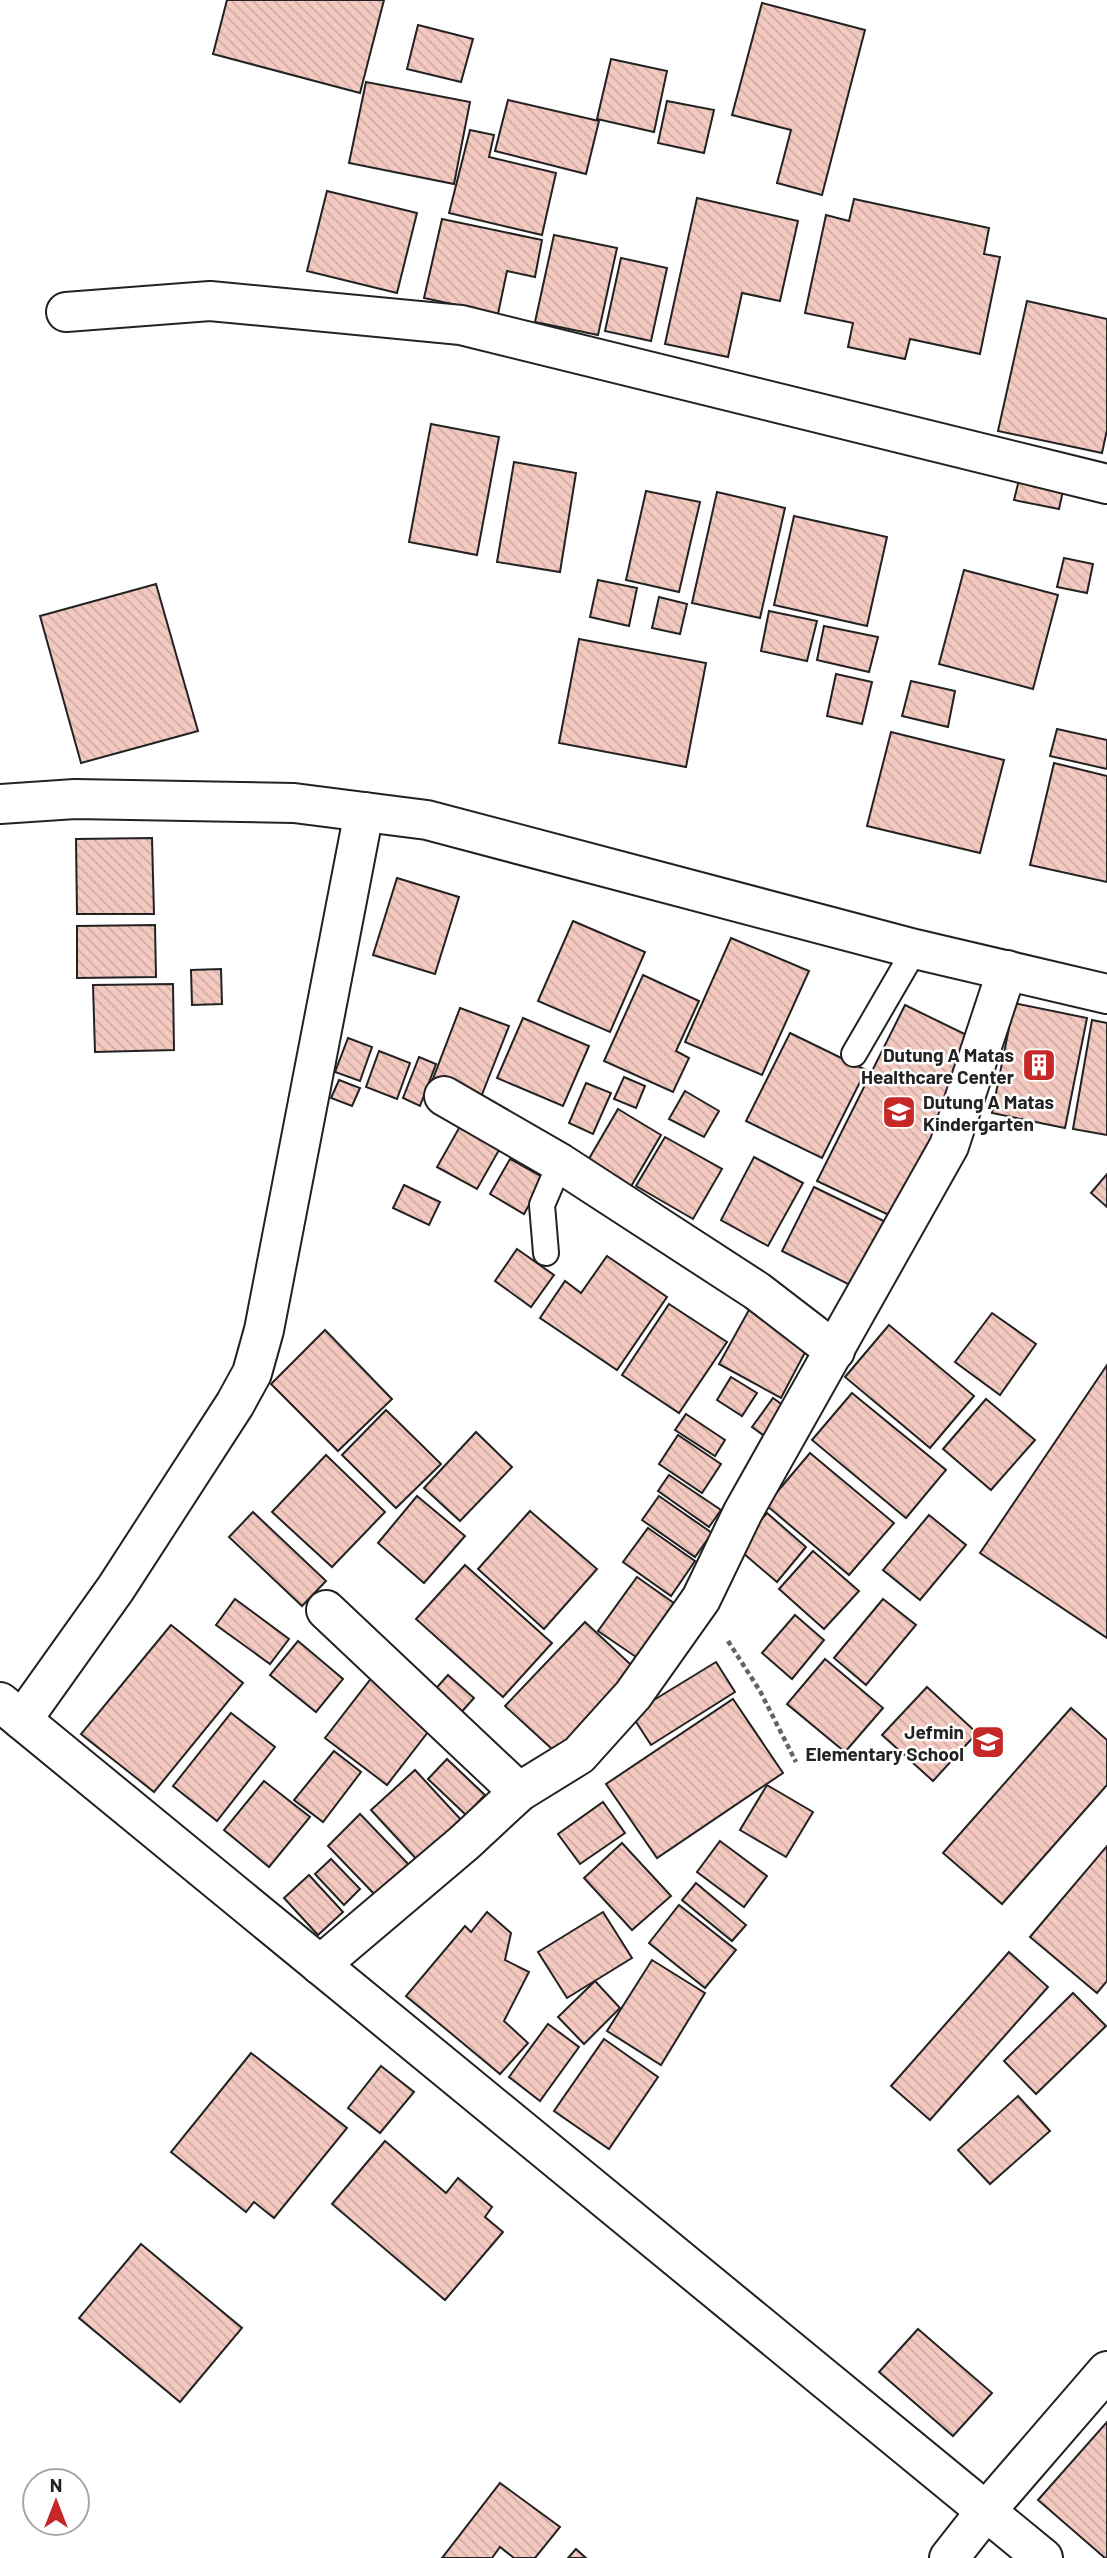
<svg xmlns="http://www.w3.org/2000/svg" width="1107" height="2558" font-family="Barlow,sans-serif">
<style>
.building{fill:url(#building-back-hatch);stroke:#222;stroke-width:2}
.lines{fill:none;stroke-linecap:round;stroke-linejoin:round}
.lane-casing{stroke:#222;stroke-width:28}
.street-casing{stroke:#222;stroke-width:42}
.path{stroke:#646464;stroke-width:4.5;stroke-dasharray:5 3.5;stroke-linecap:butt}
.lane{stroke:#fff;stroke-width:24}
.street{stroke:#fff;stroke-width:38}
.labels{text-anchor:middle;dominant-baseline:central;stroke-width:5;stroke-linejoin:round;paint-order:stroke}
.poi-label{font-size:19px;font-weight:bold;fill:#222;stroke:#fff;text-anchor:end}
</style>
<defs>
<pattern id="building-back-hatch" width="6" height="6" patternUnits="userSpaceOnUse" patternTransform="scale(1.75)"><rect width="6" height="6" fill="#f3c9c0"/><path d="M-1 5l2 2M0 0l6 6M5-1l2 2" fill="none" stroke="#d0aca5"/></pattern>
</defs>
<rect width="100%" height="100%" fill="#fff"/>
<g class="building">
<polygon points="227,0 384,0 360,93 213,54"/>
<polygon points="762,3 865,30 822,195 777,183 791,130 732,115"/>
<polygon points="418,25 473,39 461,82 407,69"/>
<polygon points="611,59 667,71 654,132 597,119"/>
<polygon points="366,82 470,102 454,184 349,163"/>
<polygon points="508,100 599,121 586,174 495,151"/>
<polygon points="667,101 714,110 704,153 658,143"/>
<polygon points="470,130 494,135 489,157 556,173 542,235 449,213"/>
<polygon points="327,191 417,213 397,293 307,271"/>
<polygon points="697,198 798,221 780,301 742,293 728,357 665,344"/>
<polygon points="854,199 989,228 984,254 1000,257 980,354 910,339 905,359 848,347 853,323 805,313 826,215 849,221"/>
<polygon points="442,219 542,240 535,277 507,271 498,314 424,298"/>
<polygon points="554,235 617,248 598,335 535,322"/>
<polygon points="621,258 667,268 651,341 605,331"/>
<polygon points="1027,301 1107,319 1107,430 1102,453 998,431"/>
<polygon points="431,424 499,437 477,555 409,542"/>
<polygon points="514,462 576,473 560,572 497,562"/>
<polygon points="1021,472 1065,482 1059,509 1014,500"/>
<polygon points="646,491 700,502 679,592 626,580"/>
<polygon points="717,492 785,508 760,618 692,603"/>
<polygon points="794,516 887,537 867,626 774,605"/>
<polygon points="1064,558 1093,564 1087,593 1057,587"/>
<polygon points="964,570 1058,595 1033,689 939,664"/>
<polygon points="598,580 637,588 629,626 590,617"/>
<polygon points="156,584 198,731 81,763 40,616"/>
<polygon points="659,597 687,604 680,634 652,628"/>
<polygon points="769,611 817,621 807,661 761,651"/>
<polygon points="824,626 878,637 869,672 817,660"/>
<polygon points="579,639 706,663 686,767 559,743"/>
<polygon points="836,674 872,682 862,724 827,716"/>
<polygon points="911,681 955,691 948,727 902,716"/>
<polygon points="1057,729 1107,740 1107,769 1050,756"/>
<polygon points="891,732 1004,760 980,853 867,826"/>
<polygon points="1054,763 1107,776 1107,882 1030,865"/>
<polygon points="152,838 154,914 77,914 76,839"/>
<polygon points="397,878 459,897 435,974 373,955"/>
<polygon points="573,921 645,952 610,1032 538,1001"/>
<polygon points="155,925 156,977 77,978 77,926"/>
<polygon points="731,938 809,971 762,1075 685,1042"/>
<polygon points="221,969 222,1004 192,1005 191,970"/>
<polygon points="643,975 699,1001 676,1051 689,1058 673,1092 604,1061"/>
<polygon points="173,984 174,1050 95,1052 93,985"/>
<polygon points="1014,1003 1087,1018 1065,1128 992,1113"/>
<polygon points="905,1005 981,1042 895,1218 817,1181"/>
<polygon points="460,1008 509,1026 479,1102 431,1084"/>
<polygon points="523,1018 589,1046 563,1106 497,1078"/>
<polygon points="1092,1020 1107,1023 1107,1135 1073,1129"/>
<polygon points="790,1033 866,1070 822,1158 746,1121"/>
<polygon points="348,1038 372,1047 360,1081 335,1072"/>
<polygon points="379,1051 410,1063 397,1099 366,1087"/>
<polygon points="419,1057 436,1064 420,1106 403,1098"/>
<polygon points="624,1077 645,1086 636,1108 614,1099"/>
<polygon points="339,1080 360,1088 352,1106 331,1098"/>
<polygon points="586,1083 611,1093 593,1134 569,1123"/>
<polygon points="685,1091 719,1111 704,1137 669,1119"/>
<polygon points="618,1109 661,1135 626,1195 583,1169"/>
<polygon points="463,1121 503,1143 477,1189 437,1167"/>
<polygon points="665,1137 722,1169 693,1219 636,1186"/>
<polygon points="754,1157 803,1183 768,1246 721,1220"/>
<polygon points="510,1159 544,1178 524,1214 490,1194"/>
<polygon points="1107,1174 1107,1207 1091,1193"/>
<polygon points="404,1185 440,1202 429,1225 393,1208"/>
<polygon points="814,1187 894,1226 862,1291 782,1251"/>
<polygon points="517,1249 554,1275 531,1307 495,1281"/>
<polygon points="607,1256 667,1297 617,1370 540,1318 565,1281 581,1293"/>
<polygon points="669,1304 727,1342 679,1413 622,1375"/>
<polygon points="750,1308 811,1341 781,1398 719,1364"/>
<polygon points="992,1313 1036,1344 1000,1395 955,1362"/>
<polygon points="889,1325 974,1396 930,1448 845,1377"/>
<polygon points="325,1330 392,1399 338,1451 271,1384"/>
<polygon points="1107,1365 1107,1638 980,1553"/>
<polygon points="731,1377 757,1393 742,1416 717,1400"/>
<polygon points="852,1393 946,1470 906,1518 812,1440"/>
<polygon points="773,1398 795,1414 774,1443 752,1427"/>
<polygon points="986,1399 1035,1440 991,1490 943,1449"/>
<polygon points="386,1410 441,1464 396,1508 342,1455"/>
<polygon points="686,1414 725,1440 715,1456 675,1430"/>
<polygon points="476,1432 512,1467 460,1521 424,1488"/>
<polygon points="678,1435 721,1464 702,1493 659,1464"/>
<polygon points="810,1453 894,1523 849,1575 766,1505"/>
<polygon points="326,1455 385,1512 332,1567 272,1512"/>
<polygon points="669,1475 721,1510 709,1527 658,1491"/>
<polygon points="417,1496 465,1536 424,1583 378,1543"/>
<polygon points="659,1496 712,1533 695,1557 642,1520"/>
<polygon points="530,1511 597,1569 544,1629 478,1569"/>
<polygon points="253,1512 326,1581 302,1606 229,1537"/>
<polygon points="767,1513 806,1547 777,1582 737,1548"/>
<polygon points="929,1515 966,1545 920,1600 883,1570"/>
<polygon points="648,1528 695,1561 671,1596 623,1562"/>
<polygon points="813,1551 859,1591 824,1629 779,1589"/>
<polygon points="465,1565 552,1643 503,1697 416,1619"/>
<polygon points="637,1577 678,1606 639,1659 598,1631"/>
<polygon points="235,1599 289,1639 270,1664 216,1625"/>
<polygon points="883,1599 916,1625 866,1685 834,1658"/>
<polygon points="795,1615 824,1640 792,1679 762,1653"/>
<polygon points="585,1622 643,1676 564,1760 505,1706"/>
<polygon points="171,1625 243,1683 154,1792 81,1734"/>
<polygon points="298,1641 343,1679 316,1712 270,1675"/>
<polygon points="825,1659 883,1708 845,1752 787,1704"/>
<polygon points="716,1662 735,1692 651,1745 631,1714"/>
<polygon points="448,1675 474,1698 457,1717 431,1694"/>
<polygon points="373,1676 435,1723 387,1785 325,1738"/>
<polygon points="927,1687 977,1733 933,1781 882,1735"/>
<polygon points="733,1699 783,1773 657,1858 606,1784"/>
<polygon points="1071,1708 1107,1740 1107,1785 1002,1904 943,1853"/>
<polygon points="231,1713 275,1747 217,1821 173,1786"/>
<polygon points="334,1751 361,1772 323,1822 294,1800"/>
<polygon points="447,1759 485,1795 466,1815 428,1779"/>
<polygon points="415,1770 464,1823 420,1863 371,1810"/>
<polygon points="264,1781 310,1817 269,1867 224,1830"/>
<polygon points="767,1785 813,1812 786,1857 740,1830"/>
<polygon points="603,1802 625,1833 580,1864 558,1834"/>
<polygon points="360,1814 412,1868 379,1899 328,1846"/>
<polygon points="720,1841 767,1876 744,1907 697,1872"/>
<polygon points="622,1843 671,1896 632,1930 584,1878"/>
<polygon points="1107,1846 1107,1981 1097,1993 1030,1937"/>
<polygon points="331,1859 360,1889 344,1905 315,1874"/>
<polygon points="309,1875 343,1912 318,1935 284,1898"/>
<polygon points="696,1883 746,1925 732,1941 682,1900"/>
<polygon points="679,1905 736,1950 705,1988 649,1943"/>
<polygon points="487,1912 511,1933 505,1960 529,1972 504,2021 528,2043 500,2074 406,1996 465,1926 471,1932"/>
<polygon points="603,1912 632,1958 567,1998 538,1952"/>
<polygon points="1009,1952 1048,1987 930,2120 891,2086"/>
<polygon points="652,1960 705,1993 661,2065 607,2031"/>
<polygon points="595,1981 620,2008 584,2044 558,2017"/>
<polygon points="1073,1993 1106,2026 1036,2094 1004,2061"/>
<polygon points="548,2024 579,2047 540,2101 509,2077"/>
<polygon points="604,2039 658,2077 609,2149 554,2111"/>
<polygon points="251,2053 347,2128 274,2218 254,2202 246,2212 171,2152"/>
<polygon points="381,2066 414,2092 380,2133 348,2108"/>
<polygon points="1018,2096 1050,2131 990,2184 958,2150"/>
<polygon points="385,2141 446,2193 458,2178 492,2207 485,2217 503,2232 445,2300 332,2204"/>
<polygon points="141,2244 242,2328 180,2402 79,2318"/>
<polygon points="918,2329 992,2393 953,2436 879,2372"/>
<polygon points="1107,2422 1107,2558 1105,2558 1038,2500"/>
<polygon points="500,2483 560,2527 535,2558 514,2558 500,2547 492,2558 442,2558"/>
<polygon points="576,2549 586,2558 568,2558"/>
</g>
<g class="lines">
<g class="lane-casing">
<g id="lane">
<polyline points="854,1054 915,949"/>
<polyline points="546,1253 542,1205 560,1163"/>
</g>
</g>
<g class="street-casing">
<g id="street">
<polyline points="66,312 210,301 461,325 1107,484"/>
<polyline points="0,804 75,799 294,803 427,820 915,949 1107,994"/>
<polyline points="444,1096 560,1163 757,1291 835,1351"/>
<polyline points="326,1610 519,1792"/>
<polyline points="0,1702 1043,2558"/>
<polyline points="22,1720 116,1588 235,1404 252,1373 264,1330 364,812"/>
<polyline points="320,1965 464,1843 519,1792 579,1755 633,1695 701,1599 743,1512 949,1146 1007,970"/>
<polyline points="949,2558 986,2511 1107,2371"/>
</g>
</g>
<polyline class="path" points="728,1641 760,1691 796,1762"/>
<use href="#lane" class="lane"/>
<use href="#street" class="street"/>
</g>
<defs>
<g id="building-square" transform="scale(1.75)"><rect x="-9" y="-9" width="18" height="18" rx="4" fill="#c62828" stroke="#fff"/><path d="M-4-6H4V6H1V3H-1V6H-4ZM-2.5-4.3h1.7v1.8h-1.7ZM.8-4.3h1.7v1.8H.8ZM-2.5-1h1.7V.8h-1.7ZM.8-1h1.7V.8H.8Z" fill="#fff"/></g>
<g id="school-square" transform="scale(1.75)"><rect x="-9" y="-9" width="18" height="18" rx="4" fill="#c62828" stroke="#fff"/><path d="M0-5L7-2L0 1L-7-2ZM-4 1L0 2.5L4 1V4Q0 6-4 4Z" fill="#fff"/></g>
</defs>
<g fill-rule="evenodd">
<use href="#building-square" x="1039" y="1065"/>
<use href="#school-square" x="899" y="1112"/>
<use href="#school-square" x="988" y="1742"/>
</g>
<g class="labels">
<g class="poi-label">
<text x="1014" y="1054">Dutung A Matas<tspan x="1014" dy="22">Healthcare Center</tspan></text>
<text x="923" y="1101" text-anchor="start">Dutung A Matas<tspan x="923" dy="22">Kindergarten</tspan></text>
<text x="964" y="1731">Jefmin<tspan x="964" dy="22">Elementary School</tspan></text>
</g>
</g>
<g transform="translate(56 2502)"><circle r="33" fill="#ffffff" stroke="#a7a7a7" stroke-width="2"/>
<path d="M0-5L12 26L0 18L-12 26Z" fill="#c62828"/>
<text y="-10" font-size="19" font-weight="bold" text-anchor="middle" fill="#222222">N</text>
</g>
</svg>
